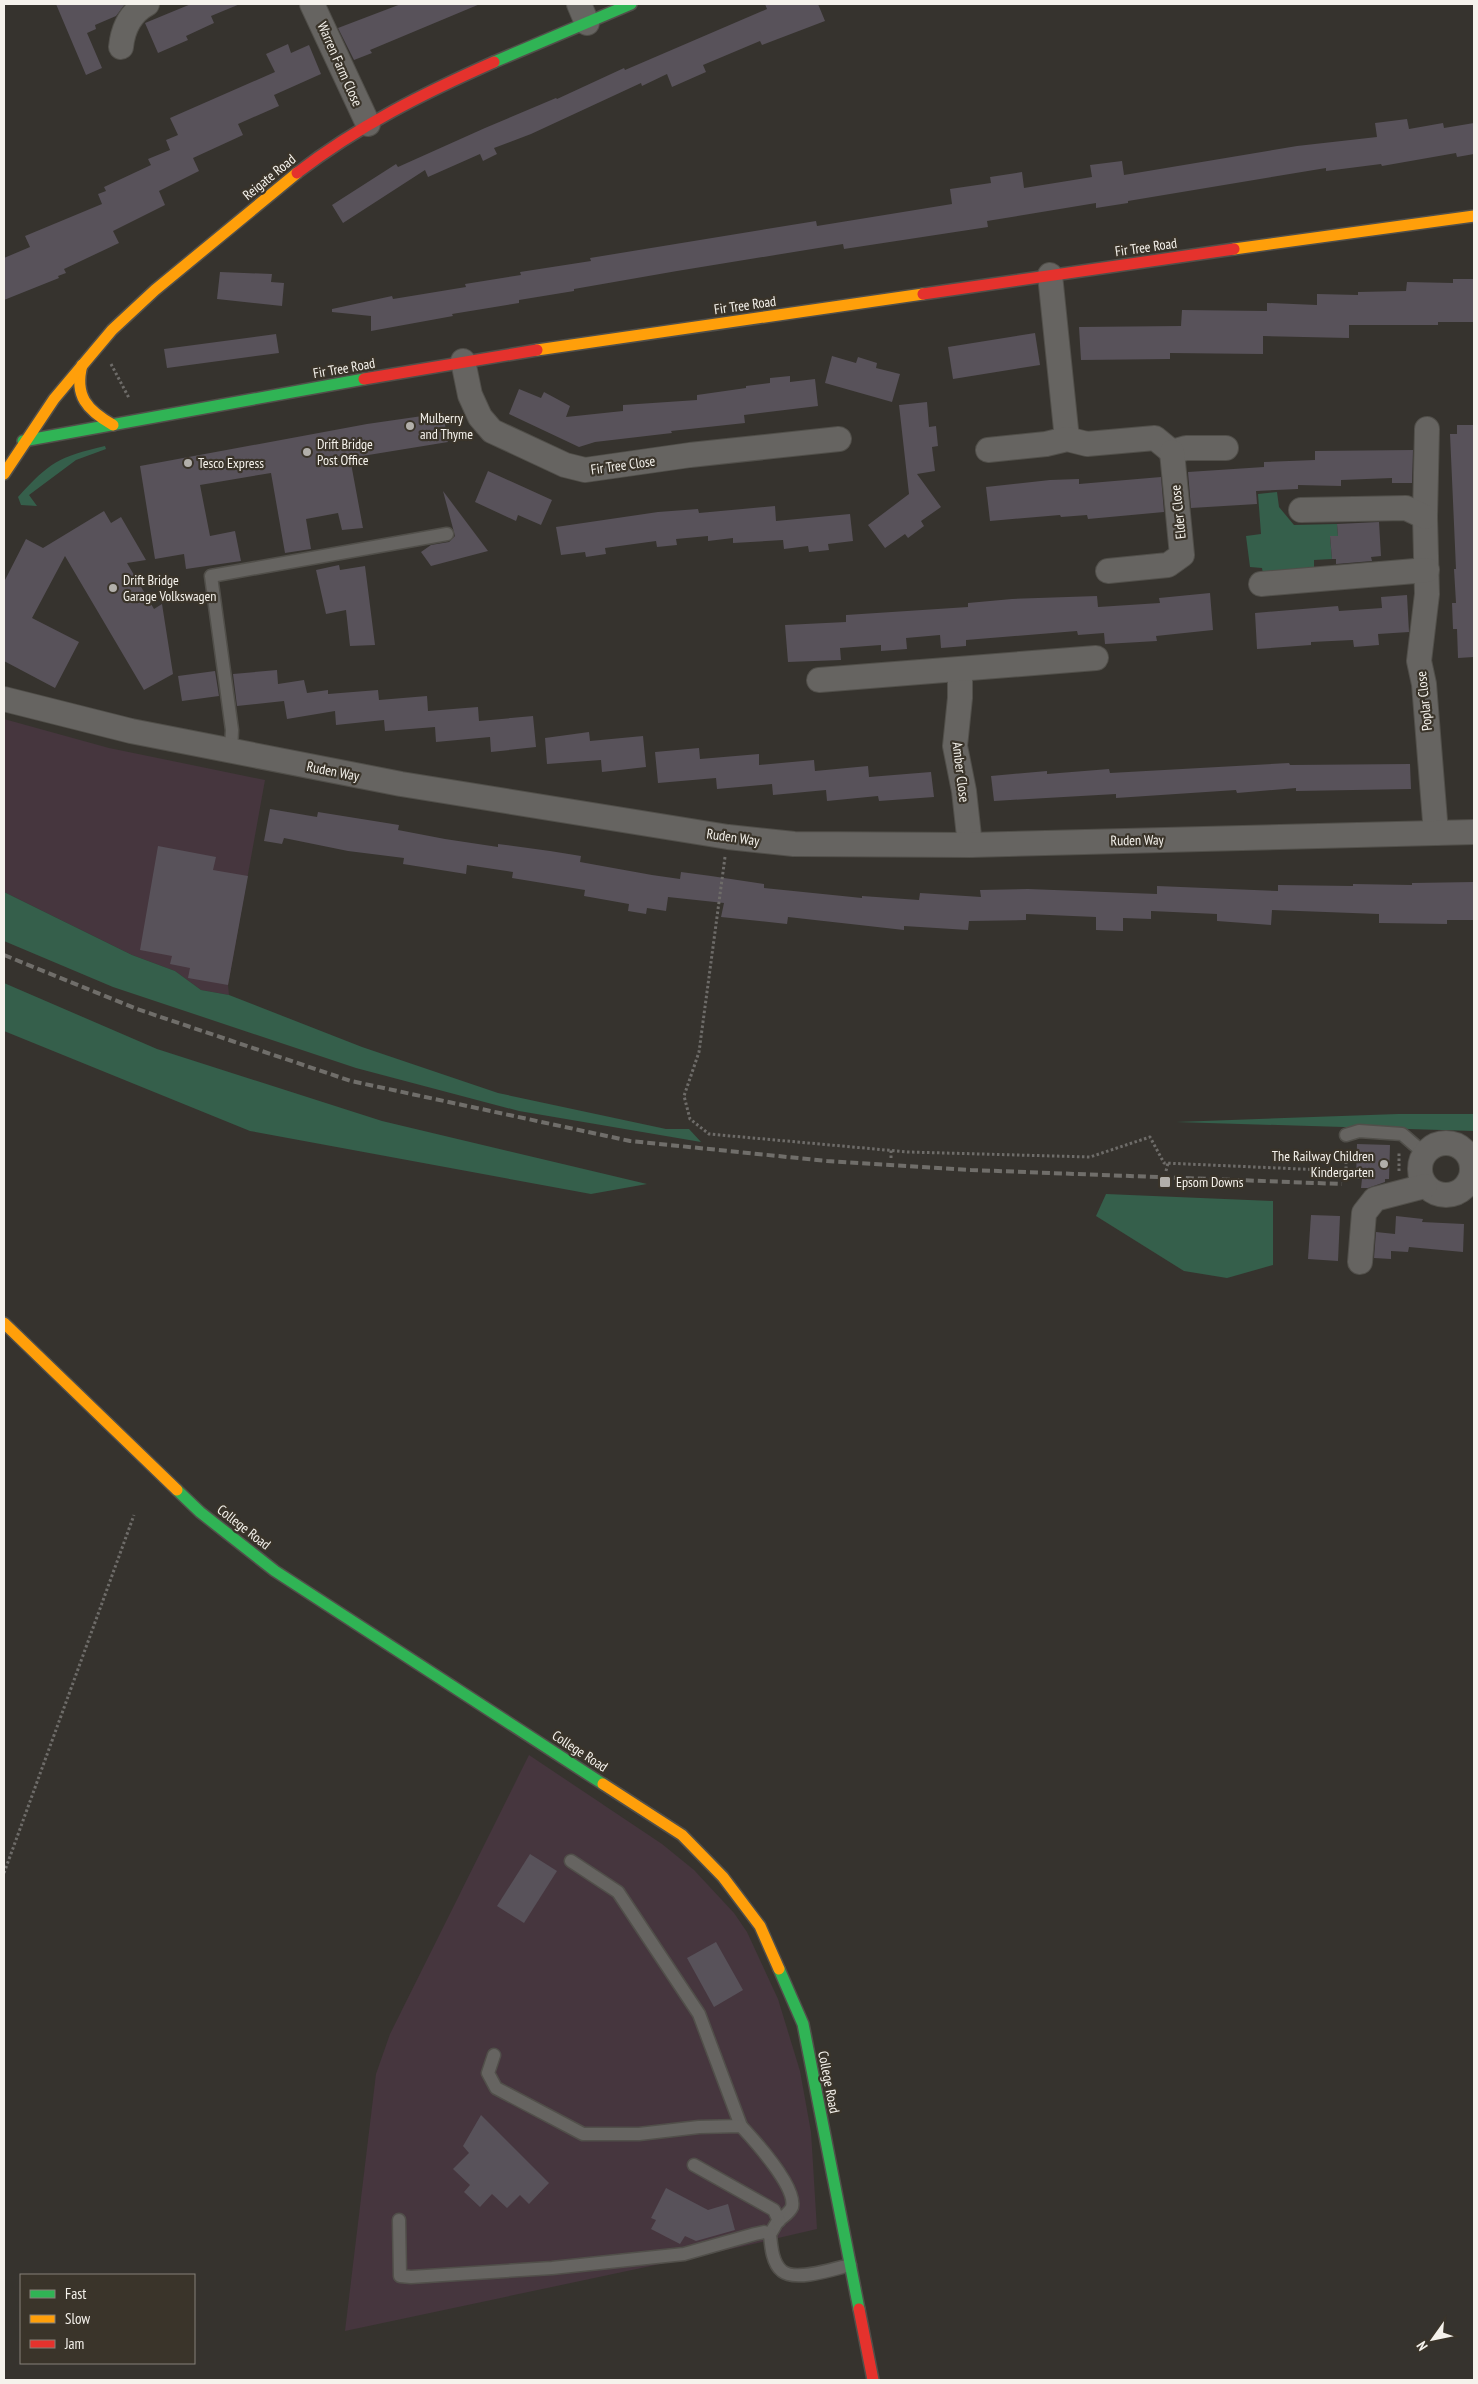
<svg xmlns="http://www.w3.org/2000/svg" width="1478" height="2384" font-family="'PT Sans Narrow',sans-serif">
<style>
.industrial{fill:#46363e}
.green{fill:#355f4b}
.building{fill:#58525a}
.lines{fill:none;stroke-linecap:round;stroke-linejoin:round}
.lane-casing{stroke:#514f4a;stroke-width:15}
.street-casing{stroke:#514f4a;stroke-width:26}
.fast-casing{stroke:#514f4a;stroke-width:14}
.slow-casing{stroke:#514f4a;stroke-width:14}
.jam-casing{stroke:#514f4a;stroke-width:14}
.path{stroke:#6e6c69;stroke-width:3;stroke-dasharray:2.5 2.5;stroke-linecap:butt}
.lane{stroke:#666461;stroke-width:12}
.street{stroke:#666461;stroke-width:24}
.fast{stroke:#30b455;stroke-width:11}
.slow{stroke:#ff9f0a;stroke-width:11}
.jam{stroke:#e5322d;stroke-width:11}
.rail{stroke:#706e6a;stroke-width:4;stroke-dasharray:8 4;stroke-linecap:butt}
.poi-dot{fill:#b2afaa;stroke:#3a342a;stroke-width:2}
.labels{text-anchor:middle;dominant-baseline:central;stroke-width:4.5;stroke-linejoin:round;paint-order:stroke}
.street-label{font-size:14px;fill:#f5f2ec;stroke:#3a342a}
.poi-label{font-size:14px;fill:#f5f2ec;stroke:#3a342a;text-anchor:start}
</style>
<rect width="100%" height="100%" fill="#36332e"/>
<g class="industrial">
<polygon points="4,719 109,748 265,780 228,985 229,995 201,990 175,971 132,955 4,892"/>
<polygon points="529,1755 662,1844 694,1870 734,1913 747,1932 778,1999 800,2071 811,2132 817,2229 740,2247 345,2331 376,2074 390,2034"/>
</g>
<g class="green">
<path d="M105 446 106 449 76 460 29 495 37 506 21 505 18 497C50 462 58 457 105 446Z"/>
<polygon points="1277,492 1279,507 1294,525 1337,524 1338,536 1330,537 1332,559 1314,560 1314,576 1263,574 1262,568 1250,567 1246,536 1261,534 1258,494"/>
<polygon points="4,892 132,955 175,971 201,990 229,995 362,1047 498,1093 666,1129 689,1129 701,1142 519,1111 356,1068 113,987 4,941"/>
<polygon points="4,983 157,1049 382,1121 647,1184 591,1194 250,1131 4,1031"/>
<polygon points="1398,1114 1474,1114 1474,1131 1176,1122"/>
<polygon points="1106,1194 1273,1201 1273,1265 1227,1278 1184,1271 1096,1216"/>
</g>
<g class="building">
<polygon points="56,4 125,4 116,16 95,25 96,29 87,33 102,68 86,75"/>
<polygon points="191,4 240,4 211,16 214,23 186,36 188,40 158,53 145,23"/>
<polygon points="401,4 480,4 370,50 372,53 354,60 338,28"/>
<polygon points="765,4 818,4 825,21 762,45 760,41 703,65 706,72 672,87 667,74 642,86 641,83 531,134 494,148 497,154 483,161 480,154 428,177 425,170 343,223 332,205 396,164 398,167 485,128 556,98 557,99 624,68 625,70 767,9"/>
<polygon points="288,44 291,53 309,45 321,74 274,95 279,106 238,124 243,135 193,158 199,171 159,191 165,205 113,231 119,243 64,269 66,273 58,276 59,278 4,300 4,258 30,247 25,236 102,204 98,194 106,191 104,187 151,165 148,159 170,150 166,140 178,135 170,118 275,72 266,54"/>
<polygon points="1407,119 1409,129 1443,123 1444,128 1474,123 1474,154 1457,157 1456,153 1382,166 1381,164 1326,171 1326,168 1128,201 1128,203 1096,208 1096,203 987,221 988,227 844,249 843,244 677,271 574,289 574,291 519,300 519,303 452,314 453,316 371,331 371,316 332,312 332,309 392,296 393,299 466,287 465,284 521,275 520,272 591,261 590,258 816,221 817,226 952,204 950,189 991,183 990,177 1022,172 1024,188 1092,177 1090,165 1122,161 1124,175 1297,146 1377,137 1375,123"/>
<polygon points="220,272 272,274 271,282 284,283 282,306 217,299"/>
<polygon points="1453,279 1474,279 1474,322 1438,322 1438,325 1349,325 1349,338 1263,336 1263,354 1170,353 1170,359 1081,360 1079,327 1181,326 1182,310 1267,311 1267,303 1317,305 1317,294 1358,295 1358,292 1406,291 1407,282 1453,283"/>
<polygon points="1035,333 1040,365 953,379 948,347"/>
<polygon points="276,334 279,353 167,368 164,349"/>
<polygon points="832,356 856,363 858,357 877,363 876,368 900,374 892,402 825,383"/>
<polygon points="790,376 790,382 815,379 818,406 744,415 745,423 671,431 672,433 595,442 579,447 509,414 519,389 541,398 544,392 570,406 566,417 623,411 623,405 697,400 697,395 746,388 746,386 770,383 770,378"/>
<polygon points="927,402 929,427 936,426 938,446 932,447 935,471 917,474 941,507 921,521 924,526 908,538 905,534 885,548 868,525 909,494 899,405"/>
<polygon points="443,413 448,442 350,458 363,528 342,530 338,513 306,519 311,549 285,553 271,473 200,485 210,536 235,531 241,561 186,569 184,554 155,559 140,466 367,424"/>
<polygon points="1457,425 1474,425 1474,657 1458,658 1457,629 1453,629 1452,603 1456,603 1454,569 1456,569 1450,434 1457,434"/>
<polygon points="1413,450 1412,483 1392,483 1392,478 1341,480 1341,486 1298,485 1298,489 1256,491 1257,504 1191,508 1188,472 1264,467 1264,462 1315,460 1315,451"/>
<polygon points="488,471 552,500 541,525 518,515 516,521 475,502"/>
<polygon points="1161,477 1164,512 1088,519 1087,515 1061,517 1060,515 990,521 986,487 1050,480 1079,479 1079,484"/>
<polygon points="443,491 488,551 431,566 421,552 431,545 449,542 455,536"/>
<polygon points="775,506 776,521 850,514 853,541 828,544 829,550 809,552 808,546 784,549 783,540 733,543 733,538 708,541 708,536 676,539 677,545 657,547 656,541 605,548 606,554 586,557 585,552 561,555 556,527 658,512 698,509 699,513"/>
<polygon points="104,511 111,523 121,517 146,560 127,563 154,609 162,604 173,674 144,690 65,556 32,618 79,642 55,688 4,661 4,582 26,539 43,548"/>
<polygon points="1379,522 1381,556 1371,557 1372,561 1336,564 1336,559 1332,559 1330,536 1338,536 1337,524"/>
<polygon points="339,565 340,570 365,566 375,645 350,646 346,610 326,614 316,570"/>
<polygon points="1210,593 1213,630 1156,636 1157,641 1105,644 1104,633 1078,635 1077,631 966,640 966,646 941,648 940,635 906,638 907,649 881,651 881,645 840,648 841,660 788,662 785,625 846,622 846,615 968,607 968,603 1012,599 1097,596 1098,607 1160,603 1159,598"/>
<polygon points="1407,595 1409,632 1378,634 1379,645 1354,647 1353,640 1311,642 1311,645 1257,649 1255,613 1338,606 1339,611 1382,608 1381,597"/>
<polygon points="277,670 278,684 304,680 307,693 328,690 328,694 378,690 379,700 427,696 428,711 478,707 479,721 533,716 536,747 491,752 490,737 436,742 435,727 385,731 384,720 336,725 335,711 287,719 284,701 237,706 233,674"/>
<polygon points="215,671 219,696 182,701 178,676"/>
<polygon points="589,732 590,741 643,736 646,767 602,772 601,760 547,764 545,738"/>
<polygon points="699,748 700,759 759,754 759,765 814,760 815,771 868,766 869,777 931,772 934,797 879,801 878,796 827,801 826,790 773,795 772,784 717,789 716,778 658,783 655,752"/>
<polygon points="1289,763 1290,765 1410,764 1411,789 1296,791 1296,788 1237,793 1236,790 1116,798 1116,794 994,801 991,776 1047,771 1047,774 1109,769 1110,773"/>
<polygon points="270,809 317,817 318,812 399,825 398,830 445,839 498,847 498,844 550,851 581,856 580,862 652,875 680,879 681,872 711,876 764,884 764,888 862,898 862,896 919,900 920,893 981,897 980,890 1028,889 1157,894 1157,886 1278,891 1278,885 1353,886 1353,884 1412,885 1412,883 1474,882 1474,920 1447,920 1447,924 1379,923 1379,914 1272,910 1271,925 1217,921 1217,914 1151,911 1151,919 1123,918 1123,931 1096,930 1096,917 1026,914 1026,920 969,921 968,930 904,926 904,930 788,917 787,924 721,917 724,903 668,897 666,911 647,908 646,914 628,911 629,904 584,896 585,890 512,878 513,872 467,865 466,874 403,864 404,858 348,851 284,838 282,844 264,841"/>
<polygon points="158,846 216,857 213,870 248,876 228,985 188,978 190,968 170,964 172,956 140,950"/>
<polygon points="1357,1144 1390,1145 1389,1179 1385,1179 1385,1182 1368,1188 1361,1188 1362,1179 1356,1179"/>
<polygon points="1311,1215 1340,1216 1338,1261 1308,1259"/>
<polygon points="1396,1216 1423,1219 1422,1222 1464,1224 1463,1252 1409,1247 1408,1252 1391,1251 1391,1259 1374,1258 1376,1232 1395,1234"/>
<polygon points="530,1854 557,1871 524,1923 497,1906"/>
<polygon points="716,1942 743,1990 714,2007 687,1958"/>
<polygon points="481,2115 549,2183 529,2204 520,2195 507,2208 492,2194 480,2207 464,2192 470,2185 453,2169 469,2153 463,2146"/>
<polygon points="666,2188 708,2210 728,2204 735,2230 696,2241 685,2236 680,2244 651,2229 656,2220 651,2218"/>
</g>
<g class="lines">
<g class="lane-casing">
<g id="lane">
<polyline points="231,751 232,730 211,576 447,534"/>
<polyline points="1346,1135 1359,1131 1402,1134 1424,1153"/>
<polyline points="571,1861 618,1892 699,2014 741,2126"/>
<path d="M494 2055 488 2073 496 2088 583 2134H639L699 2127 741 2126C754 2140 797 2187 792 2207 789 2214 783 2216 778 2221 775 2225 773 2230 770 2234 771 2245 772 2263 782 2271 795 2282 834 2269 850 2265"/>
<polyline points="694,2165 774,2210 779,2221"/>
<polyline points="399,2220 400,2276 411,2277 552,2268 684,2254 755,2234 764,2232 770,2234"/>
</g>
</g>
<g class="street-casing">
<g id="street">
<polyline points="312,4 368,124"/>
<polyline points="579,4 587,23"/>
<path d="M121 47C123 28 130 13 147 4"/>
<polyline points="1050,275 1067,439"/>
<polyline points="463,361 470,395 480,417 492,431 565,465 585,470 690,455 839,439"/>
<polyline points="1427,429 1425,517 1427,594 1419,661 1424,684 1436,833"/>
<polyline points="988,450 1046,444 1067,439 1087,444 1155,438 1172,452 1186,448 1226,448"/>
<polyline points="1301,510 1406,508 1425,517"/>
<polyline points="1108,571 1168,565 1182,555 1172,452"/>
<polyline points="1261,584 1427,570"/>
<polyline points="960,670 960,698 955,746 964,791 970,845"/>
<polyline points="819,680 1096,658"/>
<polyline points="4,699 131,731 401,784 728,837 794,844 970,845 1474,832"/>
<circle cx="1446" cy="1169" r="26"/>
<polyline points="1360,1262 1364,1213 1375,1199 1425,1186"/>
</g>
</g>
<g class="fast-casing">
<g id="fast">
<polyline points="494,62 631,4"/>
<polyline points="23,441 364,379"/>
<polyline points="177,1490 200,1512 275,1571 603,1784"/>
<polyline points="779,1969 803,2024 859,2309"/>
</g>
</g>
<g class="slow-casing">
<g id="slow">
<polyline points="1234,249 1474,216"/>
<polyline points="537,350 923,294"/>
<path d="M82 365C74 396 87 410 113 425"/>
<polyline points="4,474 54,399 112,330 155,290 297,173"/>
<polyline points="4,1323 177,1490"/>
<polyline points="603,1784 682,1835 723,1877 760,1926 779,1969"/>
</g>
</g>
<g class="jam-casing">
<g id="jam">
<path d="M297 173C358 126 424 93 494 62"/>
<polyline points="923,294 1234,249"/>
<polyline points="364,379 537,350"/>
<polyline points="859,2309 873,2380"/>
</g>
</g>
<g class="path">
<polyline points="111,364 129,398"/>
<polyline points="725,857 699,1052 684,1096 690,1119 709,1134 908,1152 1090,1157 1150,1137 1164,1163 1346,1171 1346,1150"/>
<polyline points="891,1158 891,1150"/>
<polyline points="1166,1171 1168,1163"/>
<polyline points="1399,1171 1399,1152"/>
<polyline points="4,1873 134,1515"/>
</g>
<use href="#lane" class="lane"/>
<use href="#street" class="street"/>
<use href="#fast" class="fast"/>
<use href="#slow" class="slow"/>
<use href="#jam" class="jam"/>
<polyline class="rail" points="4,955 137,1009 351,1081 630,1141 827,1161 971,1170 1342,1184"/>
</g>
<g class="poi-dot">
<circle cx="410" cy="426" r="5"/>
<circle cx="307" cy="452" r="5"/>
<circle cx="188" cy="463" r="5"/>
<circle cx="113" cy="588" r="5"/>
<circle cx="1384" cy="1164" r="5"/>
<rect x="1159" y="1176" width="12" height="12" rx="2.5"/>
</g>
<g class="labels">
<g class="street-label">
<text transform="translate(340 64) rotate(66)">Warren Farm Close</text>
<text transform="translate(269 177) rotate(-39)">Reigate Road</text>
<text transform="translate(1146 247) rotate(-8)">Fir Tree Road</text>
<text transform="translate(745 305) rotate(-8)">Fir Tree Road</text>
<text transform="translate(344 368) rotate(-10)">Fir Tree Road</text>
<text transform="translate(623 465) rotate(-8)">Fir Tree Close</text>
<text transform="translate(1178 512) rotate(-96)">Elder Close</text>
<text transform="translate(1424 701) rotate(-96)">Poplar Close</text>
<text transform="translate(333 771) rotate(11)">Ruden Way</text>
<text transform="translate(961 772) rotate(83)">Amber Close</text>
<text transform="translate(733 837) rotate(8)">Ruden Way</text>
<text transform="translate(1137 840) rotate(-1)">Ruden Way</text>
<text transform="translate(244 1527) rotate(38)">College Road</text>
<text transform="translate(580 1751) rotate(33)">College Road</text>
<text transform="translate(829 2082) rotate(79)">College Road</text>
</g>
<g class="poi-label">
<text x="420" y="418">Mulberry<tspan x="420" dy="16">and Thyme</tspan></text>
<text x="317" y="444">Drift Bridge<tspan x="317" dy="16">Post Office</tspan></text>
<text x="198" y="463">Tesco Express</text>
<text x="123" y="580">Drift Bridge<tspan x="123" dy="16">Garage Volkswagen</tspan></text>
<text x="1374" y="1156" text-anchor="end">The Railway Children<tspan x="1374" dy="16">Kindergarten</tspan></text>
<text x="1176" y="1182">Epsom Downs</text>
</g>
</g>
<rect width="1478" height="2384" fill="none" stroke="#f5f2ec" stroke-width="10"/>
<rect x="20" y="2274" width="175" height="90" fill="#3a342a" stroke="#858078"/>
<rect x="30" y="2290" width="25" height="8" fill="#30b455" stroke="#858078"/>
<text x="65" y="2299" font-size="15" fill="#f5f2ec">Fast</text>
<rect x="30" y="2315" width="25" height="8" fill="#ff9f0a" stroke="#858078"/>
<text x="65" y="2324" font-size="15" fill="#f5f2ec">Slow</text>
<rect x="30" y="2340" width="25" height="8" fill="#e5322d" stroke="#858078"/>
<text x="65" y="2349" font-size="15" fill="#f5f2ec">Jam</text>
<g transform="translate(1433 2339) rotate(237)" stroke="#3a342a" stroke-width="4" paint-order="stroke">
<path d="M0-4L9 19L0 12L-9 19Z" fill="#f5f2ec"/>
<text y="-8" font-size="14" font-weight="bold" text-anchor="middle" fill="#f5f2ec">N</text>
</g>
</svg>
